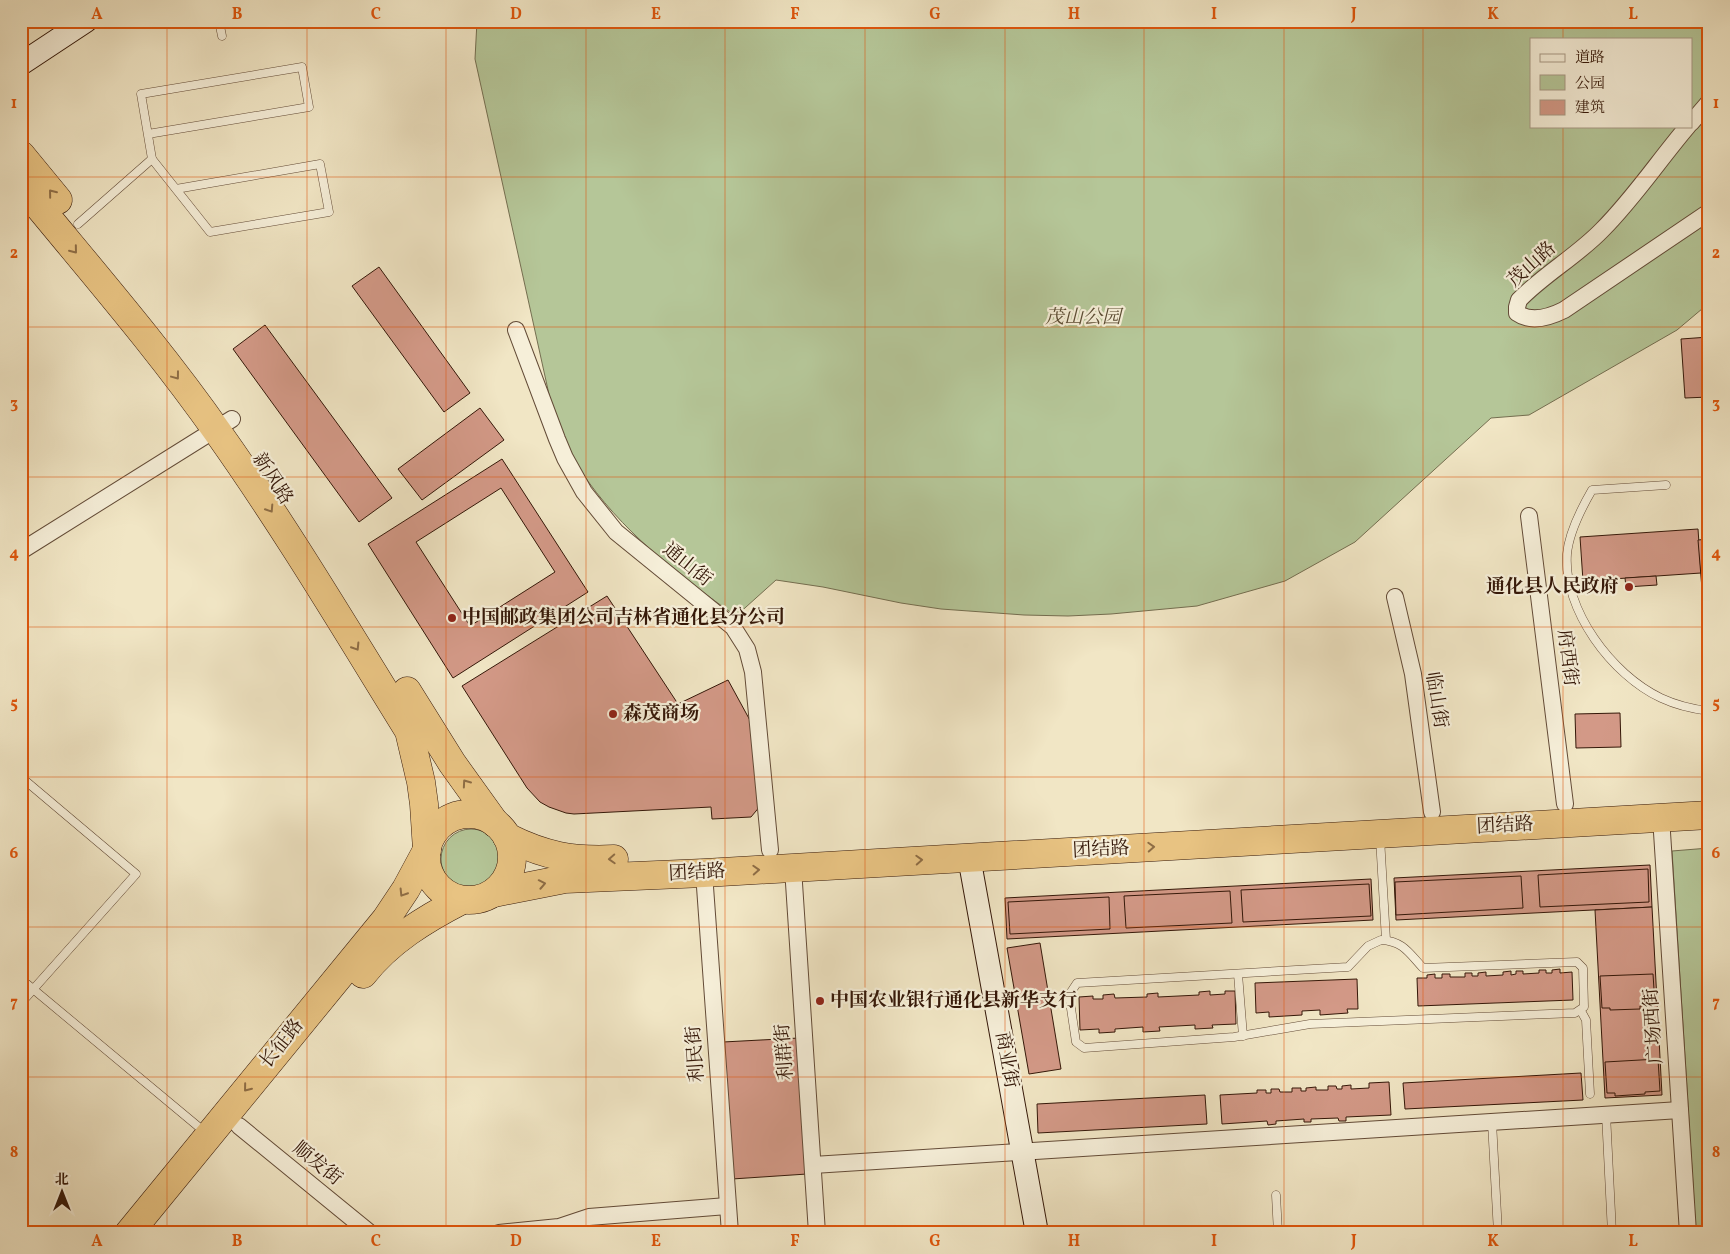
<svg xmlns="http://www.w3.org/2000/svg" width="1730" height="1254" font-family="Vollkorn,'Noto Serif SC',serif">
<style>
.green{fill:#b5c698;stroke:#746e50;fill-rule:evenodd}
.building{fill:#d39987;stroke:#341708;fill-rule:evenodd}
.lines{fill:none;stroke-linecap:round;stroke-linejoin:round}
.lane-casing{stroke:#634b37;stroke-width:9}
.street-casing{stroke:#634b37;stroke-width:18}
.secondary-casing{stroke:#341708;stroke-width:24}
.highway-casing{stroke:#341708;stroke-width:29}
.lane{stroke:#f6efd9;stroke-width:8}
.street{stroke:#f6efd9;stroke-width:16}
.secondary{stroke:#f6efd9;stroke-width:22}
.highway{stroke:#e8c382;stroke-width:28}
.oneway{stroke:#8e6d45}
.grid{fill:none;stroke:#df560c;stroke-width:1;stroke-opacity:0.55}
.poi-dot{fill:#8f2418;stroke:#f6efd9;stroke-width:2}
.labels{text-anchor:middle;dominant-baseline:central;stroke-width:4.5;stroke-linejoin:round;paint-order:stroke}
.street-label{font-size:19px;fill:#341708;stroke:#f6efd9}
.park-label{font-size:19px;font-style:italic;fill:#5b4c33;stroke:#f6efd9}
.poi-label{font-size:19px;font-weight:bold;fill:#341708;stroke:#f6efd9;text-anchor:start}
.neatline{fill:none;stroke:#df560c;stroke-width:2}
.grid-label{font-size:16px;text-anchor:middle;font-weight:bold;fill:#df560c}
</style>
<rect width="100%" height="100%" fill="#f1e6c5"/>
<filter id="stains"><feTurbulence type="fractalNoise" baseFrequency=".004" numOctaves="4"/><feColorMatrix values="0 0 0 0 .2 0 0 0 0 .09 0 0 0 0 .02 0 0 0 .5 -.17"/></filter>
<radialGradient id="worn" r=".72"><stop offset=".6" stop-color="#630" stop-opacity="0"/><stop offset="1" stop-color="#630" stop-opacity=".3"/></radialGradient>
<g class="green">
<path d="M477 21H1709V303L1677 330 1529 415 1491 418 1355 542 1285 581 1197 606 1111 614 1068 616 1024 615 941 609 901 603 823 587 776 580 736 616C680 577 619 529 581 471 570 454 562 436 554 417L475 59ZM1531 39H1691V126H1531Z"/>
<circle cx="471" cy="859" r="30"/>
<polygon points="1709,848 1709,1233 1696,1233 1672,851"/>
</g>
<g class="building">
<polygon points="379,267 470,393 444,412 352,286"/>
<polygon points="265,325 392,498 359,522 233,349"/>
<polygon points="1709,337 1709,397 1685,398 1681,339"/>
<polygon points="480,408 504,440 422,500 398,469"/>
<path d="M502 459 588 592 453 678 368 544ZM501 488 555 572 470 626 416 542Z"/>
<polygon points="1698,529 1701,573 1583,581 1580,537"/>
<polygon points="1709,539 1709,589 1702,589 1698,540"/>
<polygon points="1656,576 1657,585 1626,587 1625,578"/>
<polygon points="607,596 678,704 728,680 752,724 761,805 751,817 712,819 711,807 574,814 566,813 549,807 540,802 527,788 462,686"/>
<polygon points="1620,713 1621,747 1576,748 1575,714"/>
<polygon points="1650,865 1652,907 1396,920 1394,878"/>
<polygon points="1648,869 1649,902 1540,907 1538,875"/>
<polygon points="1521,876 1523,908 1396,915 1395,882"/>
<polygon points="1371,879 1373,920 1007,939 1005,898"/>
<polygon points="1369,884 1371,916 1243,922 1241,890"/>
<polygon points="1230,891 1232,923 1126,928 1124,896"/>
<polygon points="1109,897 1110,929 1010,934 1008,902"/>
<polygon points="1652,907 1662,1095 1605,1098 1595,910"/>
<polygon points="1040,943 1061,1069 1029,1074 1007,948"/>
<polygon points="1560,969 1560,973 1572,972 1573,1000 1418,1006 1417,978 1427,978 1427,975 1435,974 1435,978 1442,978 1442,974 1450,974 1450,977 1465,977 1465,973 1472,973 1472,976 1478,976 1478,973 1486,972 1486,976 1503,975 1503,972 1511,971 1511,975 1516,974 1516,971 1523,971 1523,974 1539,973 1539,970 1546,970 1546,973 1552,973 1552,970"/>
<polygon points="1653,974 1655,1005 1640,1006 1640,1009 1610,1010 1610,1008 1602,1008 1600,976"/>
<polygon points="1357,979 1358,1009 1347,1009 1348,1013 1320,1015 1320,1010 1302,1011 1302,1015 1269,1017 1269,1012 1256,1013 1255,983"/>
<polygon points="1210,991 1210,995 1225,994 1225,991 1235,991 1236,1024 1212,1025 1213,1028 1195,1029 1195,1025 1159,1027 1160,1031 1143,1032 1143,1027 1115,1029 1115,1032 1099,1033 1099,1029 1080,1030 1079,997 1093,996 1093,999 1103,999 1103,995 1114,994 1115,998 1147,997 1147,994 1158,993 1158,997 1199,995 1199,992"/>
<polygon points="799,1038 807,1174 732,1179 723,1042"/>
<polygon points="1658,1059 1660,1091 1645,1092 1645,1094 1615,1096 1615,1093 1607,1093 1605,1062"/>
<polygon points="1581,1073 1583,1100 1405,1109 1403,1083"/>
<polygon points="1389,1082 1391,1115 1346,1117 1346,1121 1339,1121 1338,1118 1311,1119 1311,1122 1304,1122 1304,1119 1276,1121 1276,1124 1268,1125 1267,1121 1222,1124 1220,1095 1257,1093 1257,1090 1266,1090 1266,1093 1271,1093 1271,1089 1279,1089 1280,1092 1292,1092 1292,1088 1301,1088 1301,1091 1306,1091 1306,1088 1316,1087 1316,1090 1328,1090 1328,1086 1336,1086 1337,1089 1342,1089 1342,1086 1351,1085 1351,1089 1369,1088 1369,1083"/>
<polygon points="1205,1095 1207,1124 1038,1133 1037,1104"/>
</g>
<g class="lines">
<g class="lane-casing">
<g id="lane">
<polyline points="219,21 222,36"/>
<polyline points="148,134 309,107 302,67 141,94 152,159 210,232 329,212 320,164 176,189"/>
<polyline points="78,224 152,159"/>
<path d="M1666 485 1592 490C1581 509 1569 532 1567 554 1563 610 1612 675 1661 698 1676 705 1692 709 1709 711"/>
<polyline points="21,777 136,874 21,1003"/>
<polyline points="1380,838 1386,940"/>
<path d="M1381 940C1403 941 1409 953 1423 968L1577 962 1583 968 1584 1007 1575 1013 1310 1024 1234 1037 1084 1048 1076 1042 1069 995 1077 983 1348 967 1368 946Z"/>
<polyline points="1238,974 1243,1036"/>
<polyline points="21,979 206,1133"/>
<polyline points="1581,1011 1586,1020 1590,1094"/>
<polyline points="1606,1114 1612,1233"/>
<polyline points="1492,1122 1498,1233"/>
<polyline points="1276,1195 1278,1233"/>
</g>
</g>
<g class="street-casing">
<g id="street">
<polyline points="1691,123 1709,102"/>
<path d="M1688 126C1659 160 1634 198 1602 230 1577 256 1544 274 1519 300L1517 307V313C1531 323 1550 317 1564 310L1709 212"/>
<polyline points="516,330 557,439 565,458 584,492 616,532 733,627 747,649 753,672 770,850"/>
<polyline points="1529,516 1565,804"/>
<polyline points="21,551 232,419"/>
<polyline points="1395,597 1413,674 1432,812"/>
<polyline points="1661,817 1688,1233"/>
<polyline points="793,868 817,1233"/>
<polyline points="704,873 730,1233"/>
<polyline points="239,1126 370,1233"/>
<polyline points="813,1165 1680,1110"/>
<polyline points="499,1233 559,1227 589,1217 727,1206"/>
</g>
</g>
<g class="secondary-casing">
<g id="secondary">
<polyline points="21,64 86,21"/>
<polyline points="969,857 1037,1233"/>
</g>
</g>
<g class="highway-casing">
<g id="highway">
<polyline points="21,155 58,200"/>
<path d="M21 185C88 267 158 347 219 434 287 530 347 631 409 731L421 782 424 804 427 850 406 889 386 919 129 1233"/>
<polyline points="407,691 452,763 495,823"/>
<circle cx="469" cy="857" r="43"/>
<path d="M507 837C545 856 572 861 614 859"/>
<polyline points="494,893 565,879 704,873 1709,815"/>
<path d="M363 974C389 941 425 919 462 900"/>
</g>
</g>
<use href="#lane" class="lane"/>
<use href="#street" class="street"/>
<use href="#secondary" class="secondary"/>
<use href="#highway" class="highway"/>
</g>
<defs><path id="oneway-chevron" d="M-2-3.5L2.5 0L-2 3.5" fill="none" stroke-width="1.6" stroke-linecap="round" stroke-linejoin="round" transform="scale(1.25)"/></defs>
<g class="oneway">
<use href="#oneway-chevron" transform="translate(52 193) rotate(-129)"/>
<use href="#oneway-chevron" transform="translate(74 250) rotate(51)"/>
<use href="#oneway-chevron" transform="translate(176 376) rotate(53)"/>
<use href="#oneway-chevron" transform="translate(270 509) rotate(57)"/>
<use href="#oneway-chevron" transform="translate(356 647) rotate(58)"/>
<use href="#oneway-chevron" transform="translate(466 783) rotate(-125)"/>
<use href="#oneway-chevron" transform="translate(1151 847) rotate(-3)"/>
<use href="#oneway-chevron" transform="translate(612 859) rotate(177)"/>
<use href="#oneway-chevron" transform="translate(919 860) rotate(-3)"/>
<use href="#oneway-chevron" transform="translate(756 870) rotate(-3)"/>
<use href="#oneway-chevron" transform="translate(542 884) rotate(-11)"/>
<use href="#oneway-chevron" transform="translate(403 893) rotate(122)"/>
<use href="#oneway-chevron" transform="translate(247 1088) rotate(129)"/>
</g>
<path class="grid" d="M167 21V1233M307 21V1233M446 21V1233M586 21V1233M725 21V1233M865 21V1233M1005 21V1233M1144 21V1233M1284 21V1233M1423 21V1233M1563 21V39M1563 126V1233M21 177H1709M21 327H1709M21 477H1709M21 627H1709M21 777H1709M21 927H1709M21 1077H1709"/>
<g class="poi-dot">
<circle cx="1629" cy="587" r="5"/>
<circle cx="452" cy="618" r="5"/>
<circle cx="613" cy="714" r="5"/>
<circle cx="820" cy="1001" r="5"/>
</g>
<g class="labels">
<g class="street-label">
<text transform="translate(1532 265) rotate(-42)">茂山路</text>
<text transform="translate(272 479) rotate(57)">新风路</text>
<text transform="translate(687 565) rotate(39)">通山街</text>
<text transform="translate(1567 658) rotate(83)">府西街</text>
<text transform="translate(1436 700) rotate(81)">临山街</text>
<text transform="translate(1505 826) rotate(-3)">团结路</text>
<text transform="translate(1101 850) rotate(-3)">团结路</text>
<text transform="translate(697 873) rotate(-3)">团结路</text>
<text transform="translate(1654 1026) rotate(-94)">广场西街</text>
<text transform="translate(282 1044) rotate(-51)">长征路</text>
<text transform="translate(785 1052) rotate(-94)">利群街</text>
<text transform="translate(696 1054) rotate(-94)">利民街</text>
<text transform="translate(1006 1060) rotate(80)">商业街</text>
<text transform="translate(317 1164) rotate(39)">顺发街</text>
</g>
<g class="park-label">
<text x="1083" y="318">茂山公园</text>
</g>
<g class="poi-label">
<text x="1619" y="587" text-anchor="end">通化县人民政府</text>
<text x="462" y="618">中国邮政集团公司吉林省通化县分公司</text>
<text x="623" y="714">森茂商场</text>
<text x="830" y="1001">中国农业银行通化县新华支行</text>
</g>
</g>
<rect width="1730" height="1254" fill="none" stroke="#f1e6c5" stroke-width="55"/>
<rect x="1530" y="38" width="162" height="90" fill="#f6efd9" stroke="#a89985"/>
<rect x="1540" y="54" width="25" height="8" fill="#f6efd9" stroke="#a89985"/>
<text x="1575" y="62" font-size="15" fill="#341708">道路</text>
<rect x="1540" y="75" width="25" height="15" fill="#b5c698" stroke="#a89985"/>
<text x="1575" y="88" font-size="15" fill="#341708">公园</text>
<rect x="1540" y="100" width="25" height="15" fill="#d39987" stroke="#a89985"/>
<text x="1575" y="112" font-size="15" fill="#341708">建筑</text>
<g transform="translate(62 1192)" stroke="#f6efd9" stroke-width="4" paint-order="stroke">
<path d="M0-4L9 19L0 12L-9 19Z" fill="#341708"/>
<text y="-8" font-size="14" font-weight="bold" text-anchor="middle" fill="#341708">北</text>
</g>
<rect x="28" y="28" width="1674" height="1198" class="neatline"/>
<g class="grid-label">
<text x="97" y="19">A</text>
<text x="237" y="19">B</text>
<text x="376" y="19">C</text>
<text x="516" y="19">D</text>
<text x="656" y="19">E</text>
<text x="795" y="19">F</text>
<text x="935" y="19">G</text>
<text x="1074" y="19">H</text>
<text x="1214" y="19">I</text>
<text x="1354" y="19">J</text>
<text x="1493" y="19">K</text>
<text x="1633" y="19">L</text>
<text x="14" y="108">1</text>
<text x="1716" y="108">1</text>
<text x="14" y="258">2</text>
<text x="1716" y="258">2</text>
<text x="14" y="408">3</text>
<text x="1716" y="408">3</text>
<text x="14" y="558">4</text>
<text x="1716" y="558">4</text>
<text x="14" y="708">5</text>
<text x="1716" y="708">5</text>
<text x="14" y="858">6</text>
<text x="1716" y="858">6</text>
<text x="14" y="1007">7</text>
<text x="1716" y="1007">7</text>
<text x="14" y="1157">8</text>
<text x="1716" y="1157">8</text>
<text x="97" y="1246">A</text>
<text x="237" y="1246">B</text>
<text x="376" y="1246">C</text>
<text x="516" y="1246">D</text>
<text x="656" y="1246">E</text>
<text x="795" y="1246">F</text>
<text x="935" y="1246">G</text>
<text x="1074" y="1246">H</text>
<text x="1214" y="1246">I</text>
<text x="1354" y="1246">J</text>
<text x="1493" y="1246">K</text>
<text x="1633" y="1246">L</text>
</g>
<rect width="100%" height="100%" filter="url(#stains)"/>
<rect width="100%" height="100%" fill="url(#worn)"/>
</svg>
